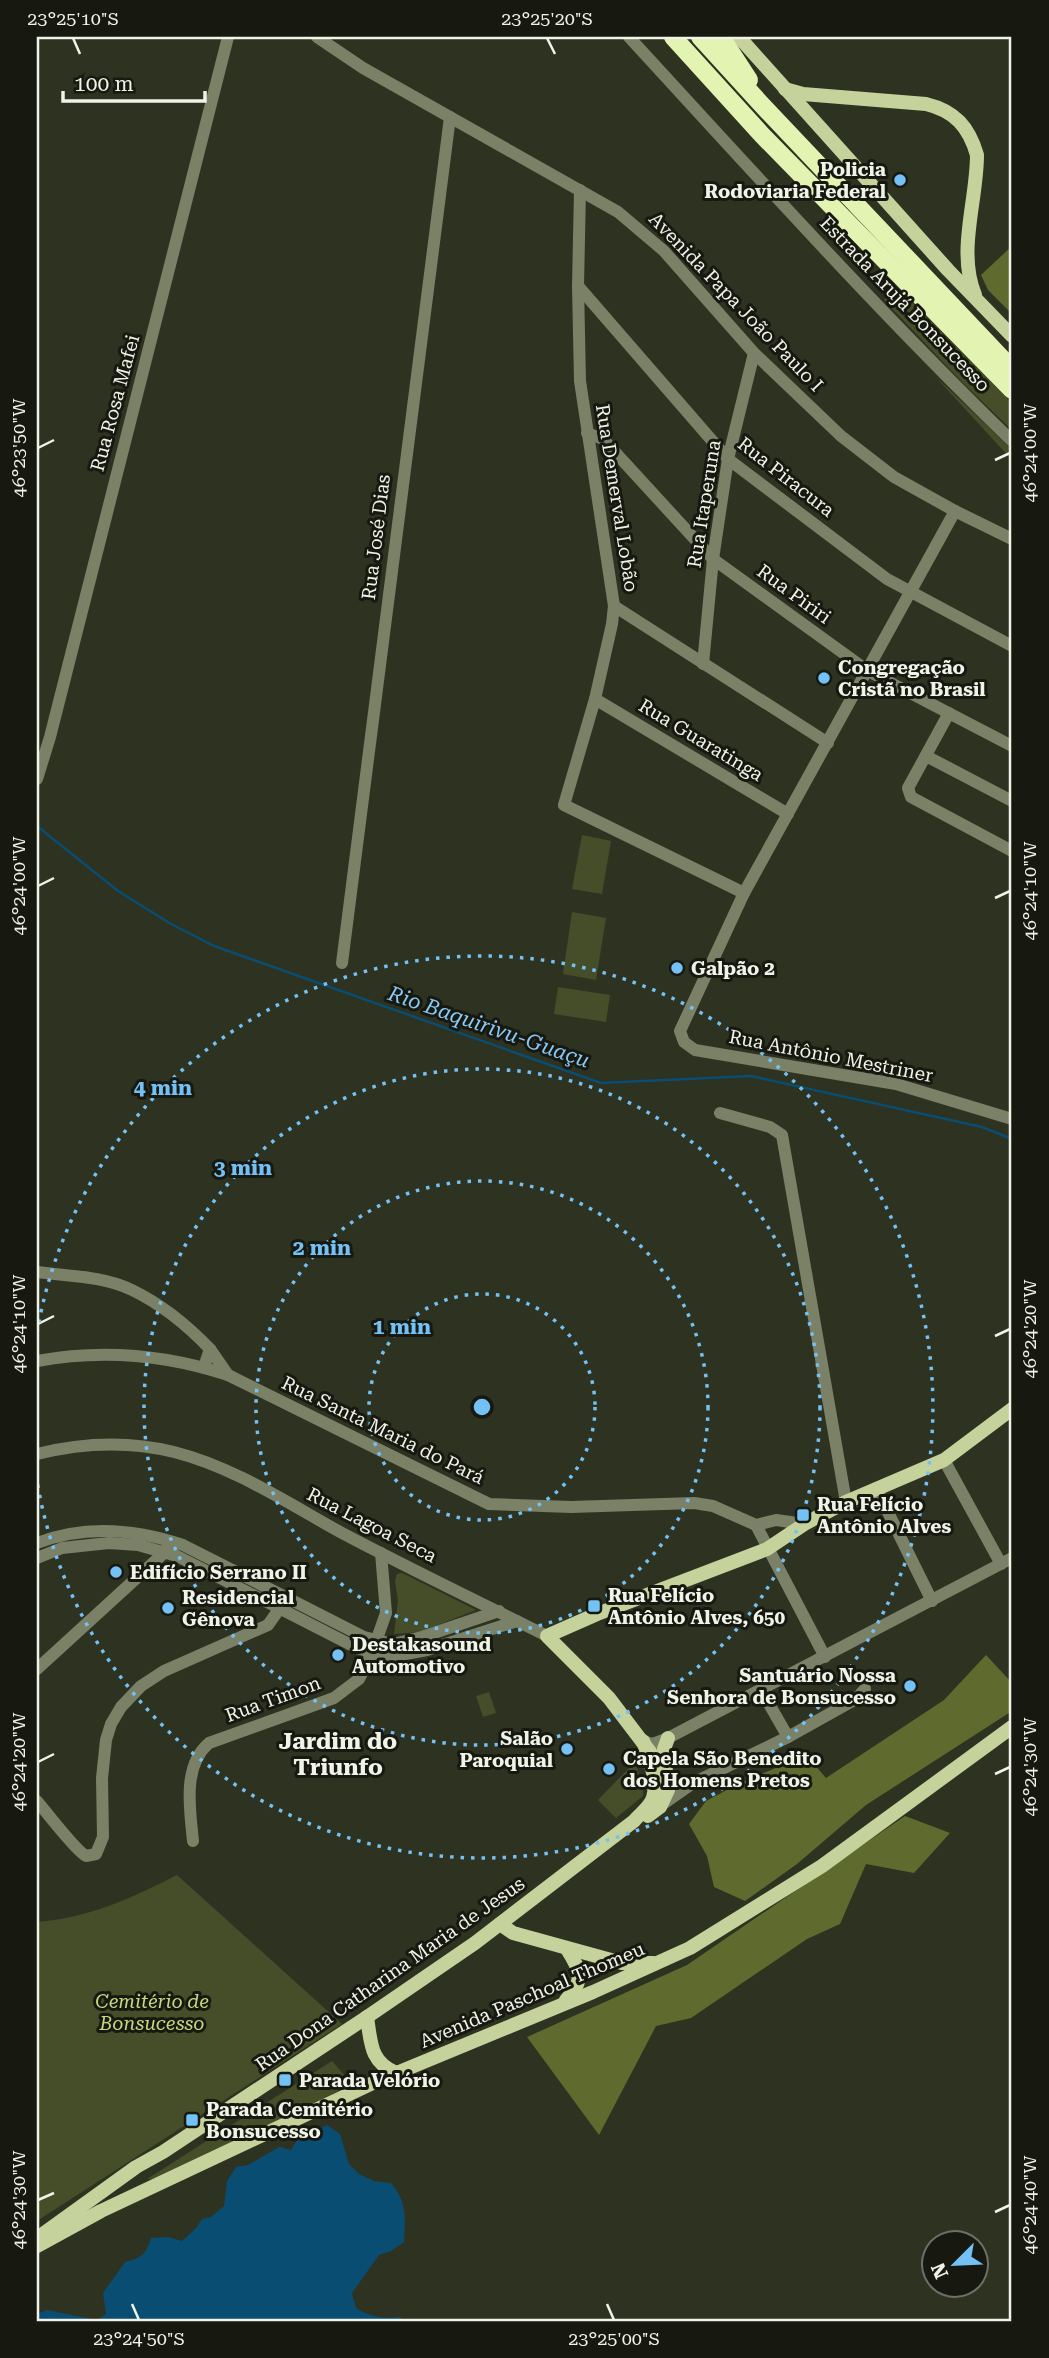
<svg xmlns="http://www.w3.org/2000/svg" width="1049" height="2358" font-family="'Roboto Serif',serif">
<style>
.green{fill:#464e29}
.forest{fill:#5f6b2e}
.water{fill:#0a4d72}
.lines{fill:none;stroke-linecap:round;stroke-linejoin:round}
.stream{stroke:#0a4d72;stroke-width:2.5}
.minor{stroke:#7a8167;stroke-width:12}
.major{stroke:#c5d29c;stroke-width:14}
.highway{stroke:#e3f3b1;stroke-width:18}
.ticks{fill:none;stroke:#f0f3e8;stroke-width:2.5}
.ring{fill:none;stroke:#73c1f5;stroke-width:3.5;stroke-dasharray:3.5 7}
.poi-dot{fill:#73c1f5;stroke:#171911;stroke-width:2.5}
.labels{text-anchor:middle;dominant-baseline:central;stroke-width:6;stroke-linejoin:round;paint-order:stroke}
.poi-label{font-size:19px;font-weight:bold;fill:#f0f3e8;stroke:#171911;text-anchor:start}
.street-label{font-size:19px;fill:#f0f3e8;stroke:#171911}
.park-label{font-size:19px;font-style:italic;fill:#c5d97f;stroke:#171911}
.water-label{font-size:21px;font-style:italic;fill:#88caf8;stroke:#171911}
.quarter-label{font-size:23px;font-weight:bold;fill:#f0f3e8;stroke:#171911}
.centre{fill:#73c1f5;stroke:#171911;stroke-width:3.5}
.ring-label{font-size:21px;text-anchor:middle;font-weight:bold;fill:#73c1f5;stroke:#171911;stroke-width:6;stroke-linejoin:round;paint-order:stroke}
.neatline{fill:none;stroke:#f0f3e8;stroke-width:2.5}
.ticks-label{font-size:18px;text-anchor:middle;fill:#f0f3e8}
</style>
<rect width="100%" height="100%" fill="#2e3220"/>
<g class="green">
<polygon points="897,287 1012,403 1012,430 963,383 884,300"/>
<polygon points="932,373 1012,450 1012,460"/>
<polygon points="582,835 611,841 602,894 572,889"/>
<polygon points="572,912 606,918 596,980 563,974"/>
<polygon points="558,987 610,995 606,1022 554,1014"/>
<polygon points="402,1573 476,1610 420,1632 394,1634 398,1601 395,1581 397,1574"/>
<polygon points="489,1692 496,1713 483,1717 476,1696"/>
<polygon points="635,1762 643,1785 643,1796 616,1818 598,1800"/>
<path d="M177 1875 342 2024 37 2221V1922C88 1918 132 1898 177 1875Z"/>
<polygon points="332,2061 352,2084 160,2180 147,2179"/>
</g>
<g class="forest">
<polygon points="1012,246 1012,314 988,290 981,275"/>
<polygon points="986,1655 1012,1683 1012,1711 866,1805 797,1864 745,1901 714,1887 707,1856 689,1824 706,1801 738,1784 806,1755 826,1778 944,1700"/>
<polygon points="905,1816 950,1833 914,1873 866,1864 840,1924 807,1939 691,2018 656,2026 599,2135 527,2037 687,1965"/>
</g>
<path class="water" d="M327 2125 340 2134 349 2164 359 2174 374 2181 391 2183C408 2203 405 2218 404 2242L391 2251 379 2255 352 2293 356 2308C371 2317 383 2319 400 2317L404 2321H37V2314L47 2310 97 2320 106 2314 103 2293 125 2262C141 2258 146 2255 151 2238L168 2237 182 2241 196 2228 202 2219 211 2217 224 2206 227 2181 236 2167 248 2165 279 2147 291 2150 301 2133 311 2132Z"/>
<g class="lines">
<polyline class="stream" points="37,826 118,891 171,924 214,946 601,1083 751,1076 982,1127 1012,1139"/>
<g class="minor">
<polyline points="317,37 363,68 618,212 664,251 754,353 841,436 894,477 955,511 1012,539"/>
<path d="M629 37C755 174 879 312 1012 441"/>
<polyline points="580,190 578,286 580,381 614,606 612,624 595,699 564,805 744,893"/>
<polyline points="578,286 728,459 887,579 1012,646"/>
<polyline points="587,433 603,439 713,559 868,671 1012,746"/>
<polyline points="955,511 744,893 680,1031 684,1042 695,1050 896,1084 1012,1119"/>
<polyline points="614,606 828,743"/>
<polyline points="703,664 713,559 728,459 754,353"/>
<polyline points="595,699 788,814"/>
<polyline points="949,713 908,788 911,797 1012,851"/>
<polyline points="926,756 1012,801"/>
<polyline points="37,779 50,737 228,37"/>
<polyline points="342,963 450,117"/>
<polyline points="720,1113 770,1127 782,1135 846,1502"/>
<path d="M37 1272C67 1276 104 1276 132 1290 161 1304 188 1326 210 1349"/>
<path d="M37 1361C101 1349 167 1355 228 1375L489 1504 571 1507 694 1503 713 1506 756 1525 776 1520 804 1524"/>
<polyline points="204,1367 210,1349 228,1375"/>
<path d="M37 1454C81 1443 129 1441 174 1452 234 1467 289 1504 342 1533 410 1569 479 1602 547 1636"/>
<polyline points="944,1460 1001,1564"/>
<polyline points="876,1488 932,1601"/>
<polyline points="756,1525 825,1657"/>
<path d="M37 1543C84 1525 135 1529 183 1545L364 1637 393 1644 422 1637 499 1611"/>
<polyline points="37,1558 62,1548 109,1543 138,1545 177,1556 357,1648 389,1657 427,1650 517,1621"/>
<polyline points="37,1669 165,1552 167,1548"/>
<polyline points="761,1690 788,1737"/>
<polyline points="643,1741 652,1744 668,1738 1012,1558"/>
<path d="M37 1801C47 1813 76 1851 86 1856L96 1854 103 1837 102 1778 106 1740 111 1724 121 1707 141 1686 164 1671 268 1625 280 1608"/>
<polyline points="660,1806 693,1783 788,1737 856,1699 865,1689"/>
<path d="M193 1841C190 1810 182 1766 209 1743L334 1698 359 1679 372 1653 386 1613 381 1553"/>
</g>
<g class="major">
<polyline points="739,37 948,270 1012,336"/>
<path d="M785 89 803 94 926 104C955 111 969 127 977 155 977 201 957 251 975 295"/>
<polyline points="666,1772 664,1749 668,1738"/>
<polyline points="648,1816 660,1807 668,1790 666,1773 609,1698 547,1636 597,1614 767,1549 806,1523 846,1502 944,1460 1012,1409"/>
<polyline points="500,1924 513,1933 622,1963 653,1963"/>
<path d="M566 2000C585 1980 581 1971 567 1949"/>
<path d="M367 2017C371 2043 370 2062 396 2073"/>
<path d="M43 2234 136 2167 163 2152 367 2017 475 1943 634 1821C639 1815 645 1811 649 1805 662 1789 649 1758 643 1741"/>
<polyline points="37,2246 101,2211 375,2082 593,1992 690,1948 822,1866 1012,1727"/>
</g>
<g class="highway">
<polyline points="673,37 762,135 1012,390"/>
<polyline points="700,37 762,105 1012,369"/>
<polyline points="721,37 749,80"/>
</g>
</g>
<path class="ticks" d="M73 38 80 54M547 38 555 54M38 448 54 440M995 460 1010 453M38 886 54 878M995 898 1010 891M38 1324 54 1316M995 1336 1010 1329M38 1762 54 1754M995 1774 1010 1767M38 2200 54 2193M995 2212 1010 2205M132 2304 139 2320M607 2304 614 2320"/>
<g class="ring">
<circle cx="482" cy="1407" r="113"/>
<circle cx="482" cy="1407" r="226"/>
<circle cx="482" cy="1407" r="338"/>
<path d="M37 1333A451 451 0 1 1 37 1481"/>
</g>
<g class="poi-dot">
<circle cx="900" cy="180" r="7"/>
<circle cx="824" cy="678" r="7"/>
<circle cx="677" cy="968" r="7"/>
<rect x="796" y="1508" width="14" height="14" rx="3.5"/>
<circle cx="116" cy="1572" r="7"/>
<rect x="587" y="1599" width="14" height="14" rx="3.5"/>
<circle cx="168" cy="1608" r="7"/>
<circle cx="338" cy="1655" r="7"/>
<circle cx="910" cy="1686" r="7"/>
<circle cx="567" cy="1749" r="7"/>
<circle cx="609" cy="1769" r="7"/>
<rect x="278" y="2073" width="14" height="14" rx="3.5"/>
<rect x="185" y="2113" width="14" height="14" rx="3.5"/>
</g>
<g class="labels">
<g class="poi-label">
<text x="886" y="169" text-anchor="end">Policia<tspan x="886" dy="22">Rodoviaria Federal</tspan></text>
<text x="838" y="667">Congregação<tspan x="838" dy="22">Cristã no Brasil</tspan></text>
<text x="691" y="968">Galpão 2</text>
<text x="817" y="1504">Rua Felício<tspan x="817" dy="22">Antônio Alves</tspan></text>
<text x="130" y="1572">Edifício Serrano II</text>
<text x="608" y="1595">Rua Felício<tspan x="608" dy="22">Antônio Alves, 650</tspan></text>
<text x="182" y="1597">Residencial<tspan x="182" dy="22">Gênova</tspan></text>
<text x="352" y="1644">Destakasound<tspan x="352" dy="22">Automotivo</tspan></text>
<text x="896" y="1675" text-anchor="end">Santuário Nossa<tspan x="896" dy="22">Senhora de Bonsucesso</tspan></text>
<text x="553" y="1738" text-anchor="end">Salão<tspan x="553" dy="22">Paroquial</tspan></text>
<text x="623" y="1758">Capela São Benedito<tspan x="623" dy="22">dos Homens Pretos</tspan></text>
<text x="299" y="2080">Parada Velório</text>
<text x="206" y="2109">Parada Cemitério<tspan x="206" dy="22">Bonsucesso</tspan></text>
</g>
<g class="street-label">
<text transform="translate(736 302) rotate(46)">Avenida Papa João Paulo I</text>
<text transform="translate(905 304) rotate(46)">Estrada Arujá Bonsucesso</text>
<text transform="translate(115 403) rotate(-75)">Rua Rosa Mafei</text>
<text transform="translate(786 477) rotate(38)">Rua Piracura</text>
<text transform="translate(617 498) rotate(81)">Rua Demerval Lobão</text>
<text transform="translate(704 504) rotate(-81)">Rua Itaperuna</text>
<text transform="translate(376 537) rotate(-83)">Rua José Dias</text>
<text transform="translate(794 594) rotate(36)">Rua Piriri</text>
<text transform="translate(701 740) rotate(31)">Rua Guaratinga</text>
<text transform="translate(831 1056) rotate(11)">Rua Antônio Mestriner</text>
<text transform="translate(383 1430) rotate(26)">Rua Santa Maria do Pará</text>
<text transform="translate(372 1525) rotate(27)">Rua Lagoa Seca</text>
<text transform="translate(273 1699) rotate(-20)">Rua Timon</text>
<text transform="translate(390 1974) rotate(-35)">Rua Dona Catharina Maria de Jesus</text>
<text transform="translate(532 1995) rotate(-23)">Avenida Paschoal Thomeu</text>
</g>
<g class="park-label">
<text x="152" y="2001">Cemitério de<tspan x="152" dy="22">Bonsucesso</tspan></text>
</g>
<g class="water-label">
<text transform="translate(489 1027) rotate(19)">Rio Baquirivu-Guaçu</text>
</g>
<g class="quarter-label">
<text x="338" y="1741">Jardim do<tspan x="338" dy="26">Triunfo</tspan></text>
</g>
</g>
<circle cx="482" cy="1407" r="10" class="centre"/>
<g class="ring-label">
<text x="163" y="1095">4 min</text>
<text x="243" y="1175">3 min</text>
<text x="322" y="1255">2 min</text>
<text x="402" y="1334">1 min</text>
</g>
<rect width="1049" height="2358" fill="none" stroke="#171911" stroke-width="77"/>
<g transform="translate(955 2264) rotate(246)"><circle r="33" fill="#171911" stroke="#6e7067" stroke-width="2"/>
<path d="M0-5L12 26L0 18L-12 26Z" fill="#73c1f5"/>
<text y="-10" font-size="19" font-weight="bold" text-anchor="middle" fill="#f0f3e8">N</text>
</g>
<path d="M63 91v10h142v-10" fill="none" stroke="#f0f3e8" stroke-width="3.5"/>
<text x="74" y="91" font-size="21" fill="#f0f3e8" stroke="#171911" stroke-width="5" paint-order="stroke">100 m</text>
<rect x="38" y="38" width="972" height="2282" class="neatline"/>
<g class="ticks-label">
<text x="73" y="25">23°25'10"S</text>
<text x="547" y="25">23°25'20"S</text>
<text transform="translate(19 448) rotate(-90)" y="6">46°23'50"W</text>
<text transform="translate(1030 453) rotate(-90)" y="6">46°24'00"W</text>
<text transform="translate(19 886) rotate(-90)" y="6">46°24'00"W</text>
<text transform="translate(1030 891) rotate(-90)" y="6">46°24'10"W</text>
<text transform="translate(19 1324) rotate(-90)" y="6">46°24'10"W</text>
<text transform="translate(1030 1329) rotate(-90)" y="6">46°24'20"W</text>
<text transform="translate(19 1762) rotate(-90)" y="6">46°24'20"W</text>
<text transform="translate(1030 1767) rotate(-90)" y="6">46°24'30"W</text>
<text transform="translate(19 2200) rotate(-90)" y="6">46°24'30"W</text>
<text transform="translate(1030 2205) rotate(-90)" y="6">46°24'40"W</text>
<text x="139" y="2345">23°24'50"S</text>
<text x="614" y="2345">23°25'00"S</text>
</g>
</svg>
